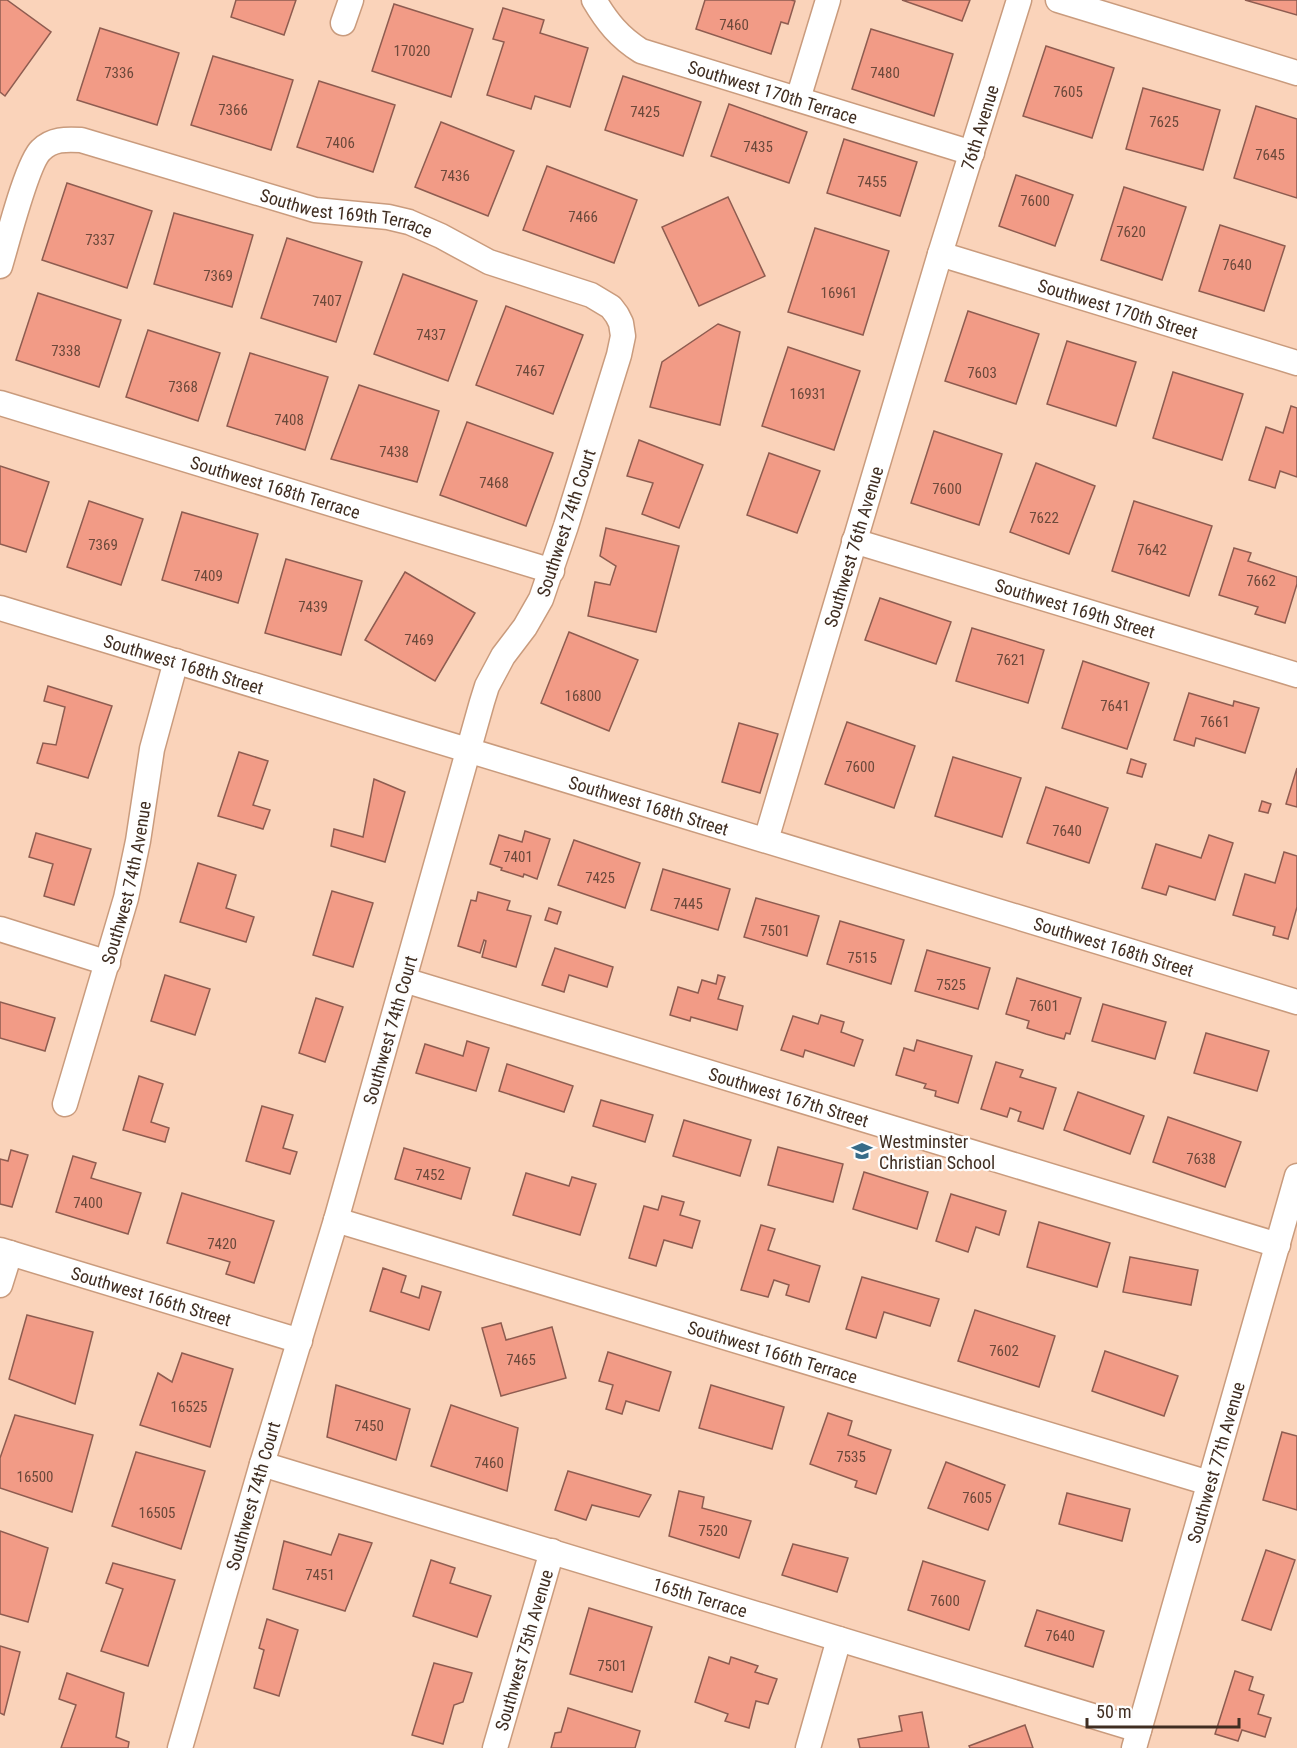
<svg xmlns="http://www.w3.org/2000/svg" width="1297" height="1748" font-family="'Roboto Condensed',sans-serif">
<style>
.building{fill:#f29b86;stroke:#8e5c50;stroke-width:1.5}
.lines{fill:none;stroke-linecap:round;stroke-linejoin:round}
.minor-casing{stroke:#c99b7d;stroke-width:27}
.minor{stroke:#fff;stroke-width:24}
.labels{text-anchor:middle;dominant-baseline:central;stroke-width:4.5;stroke-linejoin:round;paint-order:stroke}
.number-label{font-size:15px;fill:#6c493b}
.street-label{font-size:18px;fill:#402e22;stroke:#fdfdfd}
.poi-label{font-size:18px;fill:#402e22;stroke:#fdfdfd;text-anchor:start}
</style>
<rect width="100%" height="100%" fill="#fad3ba"/>
<g class="building">
<polygon points="0,0 7,0 51,32 5,96 0,92"/>
<polygon points="236,0 296,0 284,35 231,17"/>
<polygon points="705,0 791,0 795,1 788,24 781,22 771,54 696,29"/>
<polygon points="902,0 970,0 962,21"/>
<polygon points="1245,0 1297,0 1297,15"/>
<polygon points="394,4 473,29 451,97 372,71"/>
<polygon points="503,8 544,20 540,33 588,48 570,107 535,96 531,109 487,95 504,42 493,39"/>
<polygon points="100,28 179,53 157,125 77,100"/>
<polygon points="871,29 953,54 934,116 852,89"/>
<polygon points="1046,46 1114,68 1092,138 1023,116"/>
<polygon points="213,56 293,80 271,150 191,125"/>
<polygon points="623,76 701,102 683,156 605,130"/>
<polygon points="319,81 395,105 373,172 297,147"/>
<polygon points="1143,88 1220,110 1203,170 1126,149"/>
<polygon points="729,104 807,132 789,183 711,156"/>
<polygon points="1256,106 1297,119 1297,198 1234,178"/>
<polygon points="441,122 514,151 488,216 415,187"/>
<polygon points="844,139 917,162 900,216 827,193"/>
<polygon points="547,166 637,200 614,263 523,230"/>
<polygon points="1016,175 1073,195 1055,246 999,226"/>
<polygon points="67,183 152,211 127,288 42,260"/>
<polygon points="1124,187 1186,207 1162,280 1101,260"/>
<polygon points="728,197 765,276 699,306 662,227"/>
<polygon points="174,213 253,235 232,307 154,284"/>
<polygon points="1220,225 1285,246 1264,311 1199,291"/>
<polygon points="815,228 889,251 863,335 788,312"/>
<polygon points="287,238 362,262 336,342 261,318"/>
<polygon points="403,274 477,301 448,381 374,354"/>
<polygon points="38,293 121,320 99,387 16,360"/>
<polygon points="506,306 583,335 553,414 476,385"/>
<polygon points="968,311 1039,334 1016,404 945,381"/>
<polygon points="718,324 740,332 720,425 650,407 662,362"/>
<polygon points="148,330 220,353 198,421 126,397"/>
<polygon points="1067,341 1136,362 1116,426 1047,404"/>
<polygon points="788,347 860,371 834,450 762,426"/>
<polygon points="250,353 328,377 305,450 227,426"/>
<polygon points="1173,372 1243,394 1222,460 1153,438"/>
<polygon points="359,385 439,411 417,482 331,459"/>
<polygon points="1291,406 1297,408 1297,477 1280,471 1275,488 1249,480 1266,427 1283,433"/>
<polygon points="467,422 553,453 526,526 440,495"/>
<polygon points="934,431 1002,454 979,525 911,503"/>
<polygon points="639,440 703,465 679,528 642,514 653,483 627,476"/>
<polygon points="769,453 820,471 797,533 747,515"/>
<polygon points="1036,463 1095,486 1069,554 1010,532"/>
<polygon points="0,466 49,482 26,552 0,544"/>
<polygon points="89,501 143,519 121,585 67,567"/>
<polygon points="1134,501 1212,526 1189,596 1112,571"/>
<polygon points="182,512 258,534 238,603 162,580"/>
<polygon points="606,528 679,546 656,632 588,616 595,582 610,585 616,566 600,556"/>
<polygon points="1234,548 1251,553 1248,561 1297,577 1297,584 1285,623 1255,614 1258,607 1219,595"/>
<polygon points="286,559 362,581 341,655 265,633"/>
<polygon points="405,572 475,613 435,681 365,640"/>
<polygon points="880,598 951,622 936,664 865,640"/>
<polygon points="972,628 1044,650 1028,703 956,681"/>
<polygon points="569,632 638,660 609,731 541,703"/>
<polygon points="1083,661 1149,683 1127,749 1062,728"/>
<polygon points="48,686 112,706 88,778 37,763 43,743 56,745 65,707 44,701"/>
<polygon points="1189,693 1233,706 1234,701 1259,708 1245,753 1196,738 1194,746 1174,740"/>
<polygon points="847,722 915,746 894,808 825,784"/>
<polygon points="739,723 778,734 760,793 722,782"/>
<polygon points="239,752 268,761 253,805 270,810 263,829 218,816"/>
<polygon points="953,757 1021,778 1002,837 935,816"/>
<polygon points="1131,759 1146,764 1142,777 1127,773"/>
<polygon points="1297,768 1297,807 1286,804"/>
<polygon points="374,779 405,792 385,862 331,846 334,829 363,837"/>
<polygon points="1046,787 1108,808 1089,863 1027,843"/>
<polygon points="1262,801 1271,804 1268,813 1259,811"/>
<polygon points="525,831 550,839 537,879 524,874 523,877 501,870 502,868 490,864 499,835 522,842"/>
<polygon points="36,833 91,849 74,905 44,896 53,864 29,857"/>
<polygon points="1209,835 1233,843 1215,900 1169,886 1166,895 1142,888 1156,844 1201,858"/>
<polygon points="574,840 640,863 625,908 558,885"/>
<polygon points="1284,852 1297,856 1297,907 1288,939 1273,935 1275,927 1233,915 1245,874 1275,883"/>
<polygon points="198,863 236,875 226,908 254,917 246,942 180,922"/>
<polygon points="663,869 730,889 718,930 651,910"/>
<polygon points="332,891 373,903 353,967 313,955"/>
<polygon points="478,892 510,901 507,910 531,916 516,967 482,957 486,941 484,940 480,953 458,946 471,900 476,901"/>
<polygon points="756,898 819,916 807,956 744,937"/>
<polygon points="549,908 561,912 557,924 545,920"/>
<polygon points="840,921 904,940 891,984 827,964"/>
<polygon points="555,948 613,967 607,987 569,975 564,992 542,985"/>
<polygon points="927,950 990,968 978,1009 915,991"/>
<polygon points="165,975 210,989 195,1035 151,1021"/>
<polygon points="718,975 725,977 718,999 743,1006 737,1030 691,1017 690,1021 670,1015 678,987 698,993 702,980 716,984"/>
<polygon points="1017,978 1081,998 1070,1034 1066,1033 1064,1039 1046,1034 1027,1028 1029,1021 1006,1014"/>
<polygon points="316,998 343,1007 325,1062 299,1053"/>
<polygon points="0,1002 55,1018 45,1051 0,1038"/>
<polygon points="1103,1004 1166,1022 1155,1059 1092,1041"/>
<polygon points="821,1015 844,1022 841,1032 863,1040 854,1066 805,1050 803,1057 781,1050 793,1016 818,1024"/>
<polygon points="1206,1033 1269,1051 1257,1091 1194,1073"/>
<polygon points="917,1040 972,1056 958,1103 935,1096 936,1091 924,1088 926,1084 896,1075 904,1048 914,1051"/>
<polygon points="467,1041 489,1048 476,1091 416,1073 425,1044 463,1056"/>
<polygon points="996,1062 1023,1070 1020,1077 1056,1088 1043,1129 1018,1121 1021,1112 1010,1108 1007,1117 981,1109"/>
<polygon points="507,1064 573,1086 564,1112 499,1091"/>
<polygon points="139,1076 163,1084 151,1122 169,1128 165,1142 123,1130"/>
<polygon points="1078,1092 1144,1116 1130,1154 1064,1130"/>
<polygon points="601,1100 653,1115 645,1142 593,1126"/>
<polygon points="262,1106 293,1115 283,1148 297,1152 290,1174 246,1161"/>
<polygon points="1168,1117 1241,1142 1225,1187 1153,1162"/>
<polygon points="684,1120 751,1140 740,1176 673,1156"/>
<polygon points="778,1147 843,1164 833,1202 768,1185"/>
<polygon points="404,1148 470,1168 461,1199 395,1179"/>
<polygon points="11,1150 28,1155 12,1207 0,1204 0,1159 8,1161"/>
<polygon points="73,1156 96,1163 91,1178 141,1193 128,1234 56,1212"/>
<polygon points="864,1172 928,1192 917,1229 853,1209"/>
<polygon points="526,1173 569,1186 572,1177 596,1184 580,1235 513,1215"/>
<polygon points="182,1193 274,1221 254,1283 226,1274 230,1262 167,1243"/>
<polygon points="951,1194 1006,1211 999,1235 976,1227 968,1252 936,1241"/>
<polygon points="662,1196 684,1202 680,1215 700,1221 692,1248 664,1240 656,1266 629,1258 644,1206 658,1210"/>
<polygon points="1039,1222 1110,1243 1097,1287 1027,1267"/>
<polygon points="761,1225 775,1229 768,1250 820,1266 809,1302 786,1295 789,1285 774,1280 768,1297 741,1290"/>
<polygon points="1130,1257 1198,1270 1191,1305 1123,1292"/>
<polygon points="383,1268 406,1276 401,1292 419,1298 422,1286 441,1292 429,1330 370,1311"/>
<polygon points="862,1277 939,1299 930,1326 884,1312 876,1338 846,1329"/>
<polygon points="975,1310 1055,1336 1039,1387 958,1361"/>
<polygon points="27,1315 93,1332 75,1404 9,1379"/>
<polygon points="501,1323 506,1340 552,1327 566,1378 501,1396 482,1328"/>
<polygon points="1105,1351 1178,1376 1164,1416 1092,1391"/>
<polygon points="608,1352 671,1372 659,1411 626,1401 622,1414 606,1409 613,1385 599,1381"/>
<polygon points="182,1353 233,1369 210,1447 140,1425 158,1373 172,1382"/>
<polygon points="336,1385 410,1409 396,1460 327,1437"/>
<polygon points="711,1385 784,1407 772,1449 699,1428"/>
<polygon points="451,1405 518,1428 507,1491 431,1466"/>
<polygon points="828,1413 852,1421 848,1435 891,1450 876,1494 855,1487 857,1481 810,1464"/>
<polygon points="15,1415 93,1435 72,1512 0,1488 0,1458"/>
<polygon points="1282,1432 1297,1436 1297,1510 1263,1500"/>
<polygon points="136,1452 205,1471 181,1549 112,1526"/>
<polygon points="946,1462 1005,1485 988,1530 928,1508"/>
<polygon points="568,1471 651,1495 639,1517 592,1505 586,1520 555,1510"/>
<polygon points="679,1491 704,1497 702,1508 751,1521 739,1558 669,1536"/>
<polygon points="1067,1493 1130,1509 1122,1541 1059,1524"/>
<polygon points="0,1531 48,1548 28,1622 0,1614"/>
<polygon points="339,1534 372,1543 345,1611 273,1589 284,1541 331,1555"/>
<polygon points="793,1544 848,1558 837,1592 782,1575"/>
<polygon points="1266,1550 1295,1560 1271,1630 1242,1620"/>
<polygon points="431,1560 455,1568 450,1583 491,1596 477,1637 413,1616"/>
<polygon points="923,1561 985,1581 969,1630 908,1610"/>
<polygon points="113,1563 175,1580 148,1666 101,1651 123,1589 106,1583"/>
<polygon points="589,1608 652,1627 632,1692 570,1674"/>
<polygon points="1037,1610 1104,1631 1093,1667 1025,1646"/>
<polygon points="267,1619 298,1630 279,1696 254,1688 264,1650 259,1648"/>
<polygon points="0,1646 20,1652 4,1715 0,1713"/>
<polygon points="709,1657 729,1664 731,1657 758,1666 755,1672 777,1679 768,1704 756,1701 749,1728 725,1721 728,1714 695,1702"/>
<polygon points="434,1663 472,1673 463,1702 454,1705 443,1744 412,1735"/>
<polygon points="1235,1671 1253,1677 1249,1690 1264,1695 1258,1714 1271,1718 1265,1737 1242,1730 1238,1741 1215,1734"/>
<polygon points="67,1673 124,1693 116,1737 129,1742 128,1748 61,1748 76,1705 59,1699"/>
<polygon points="568,1708 640,1731 635,1748 551,1748 555,1733 561,1732"/>
<polygon points="922,1712 929,1748 860,1748 858,1739 902,1731 899,1716"/>
<polygon points="1025,1725 1033,1748 970,1748 969,1746"/>
</g>
<g class="lines">
<g class="minor-casing">
<g id="minor">
<path id="s1" d="M594 0C607 22 619 37 641 51L972 153"/>
<polyline points="1058,0 1297,73"/>
<polyline points="343,23 351,0"/>
<polyline points="798,99 828,0"/>
<path id="s2" d="M940 254 1297 363"/>
<path id="s3" d="M0 266C7 243 27 163 41 150 52 139 66 139 81 140L315 210 388 217 409 222 441 236 489 262 591 295 611 307 617 315 621 323 623 336 619 355 566 526 541 599 525 627 503 656 487 686 482 702 336 1220 262 1464 180 1748"/>
<path id="s4" d="M0 403 552 571"/>
<path id="s5" d="M854 541 1297 675"/>
<path id="s6" d="M0 608 1297 1002"/>
<path id="s7" d="M766 840 940 254 1019 0"/>
<polyline points="0,929 108,963"/>
<path id="s8" d="M404 980 1278 1245"/>
<path id="s9" d="M65 1104 126 898 138 841 152 749 176 661"/>
<path id="s10" d="M336 1220 1209 1483"/>
<path id="s11" d="M0 1250 300 1341"/>
<polyline points="0,1285 10,1253"/>
<path id="s12" d="M262 1464 1139 1730"/>
<path id="s13" d="M495 1748 552 1551"/>
<polyline points="808,1748 839,1639"/>
<path id="s14" d="M1134 1748 1297 1176"/>
</g>
</g>
<use href="#minor" class="minor"/>
</g>
<defs>
<g id="school-bare" transform="scale(1.62)"><path d="M0-5L7-2L0 1L-7-2ZM-4 1L0 2.5L4 1V4Q0 6-4 4Z" fill="#376b88" stroke="#fdfdfd" stroke-width="2.5" paint-order="stroke"/></g>
</defs>
<g fill-rule="evenodd">
<use href="#school-bare" x="862" y="1151"/>
</g>
<g class="labels">
<g class="number-label">
<text x="734" y="25">7460</text>
<text x="412" y="51">17020</text>
<text x="119" y="73">7336</text>
<text x="885" y="73">7480</text>
<text x="1068" y="92">7605</text>
<text x="233" y="110">7366</text>
<text x="645" y="112">7425</text>
<text x="1164" y="122">7625</text>
<text x="340" y="143">7406</text>
<text x="758" y="147">7435</text>
<text x="1270" y="155">7645</text>
<text x="455" y="176">7436</text>
<text x="872" y="182">7455</text>
<text x="1035" y="201">7600</text>
<text x="583" y="217">7466</text>
<text x="1131" y="232">7620</text>
<text x="100" y="240">7337</text>
<text x="1237" y="265">7640</text>
<text x="218" y="276">7369</text>
<text x="839" y="293">16961</text>
<text x="327" y="301">7407</text>
<text x="431" y="335">7437</text>
<text x="66" y="351">7338</text>
<text x="530" y="371">7467</text>
<text x="982" y="373">7603</text>
<text x="183" y="387">7368</text>
<text x="808" y="394">16931</text>
<text x="289" y="420">7408</text>
<text x="394" y="452">7438</text>
<text x="494" y="483">7468</text>
<text x="947" y="489">7600</text>
<text x="1044" y="518">7622</text>
<text x="103" y="545">7369</text>
<text x="1152" y="550">7642</text>
<text x="208" y="576">7409</text>
<text x="1261" y="581">7662</text>
<text x="313" y="607">7439</text>
<text x="419" y="640">7469</text>
<text x="1011" y="660">7621</text>
<text x="583" y="696">16800</text>
<text x="1115" y="706">7641</text>
<text x="1215" y="722">7661</text>
<text x="860" y="767">7600</text>
<text x="1067" y="831">7640</text>
<text x="518" y="857">7401</text>
<text x="600" y="878">7425</text>
<text x="688" y="904">7445</text>
<text x="775" y="931">7501</text>
<text x="862" y="958">7515</text>
<text x="951" y="985">7525</text>
<text x="1044" y="1006">7601</text>
<text x="1201" y="1159">7638</text>
<text x="430" y="1175">7452</text>
<text x="88" y="1203">7400</text>
<text x="222" y="1244">7420</text>
<text x="1004" y="1351">7602</text>
<text x="521" y="1360">7465</text>
<text x="189" y="1407">16525</text>
<text x="369" y="1426">7450</text>
<text x="851" y="1457">7535</text>
<text x="489" y="1463">7460</text>
<text x="35" y="1477">16500</text>
<text x="977" y="1498">7605</text>
<text x="157" y="1513">16505</text>
<text x="713" y="1531">7520</text>
<text x="320" y="1575">7451</text>
<text x="945" y="1601">7600</text>
<text x="1060" y="1636">7640</text>
<text x="612" y="1666">7501</text>
</g>
<g class="street-label">
<text stroke="none"><textPath href="#s1" startOffset="208">Southwest 170th Terrace</textPath></text>
<text stroke="none"><textPath href="#s7" startOffset="744">76th Avenue</textPath></text>
<text stroke="none"><textPath href="#s3" startOffset="442">Southwest 169th Terrace</textPath></text>
<text stroke="none"><textPath href="#s2" startOffset="186">Southwest 170th Street</textPath></text>
<text stroke="none"><textPath href="#s4" startOffset="288">Southwest 168th Terrace</textPath></text>
<text transform="translate(566 523) rotate(-72)">Southwest 74th Court</text>
<text stroke="none"><textPath href="#s7" startOffset="306">Southwest 76th Avenue</textPath></text>
<text stroke="none"><textPath href="#s5" startOffset="231">Southwest 169th Street</textPath></text>
<text stroke="none"><textPath href="#s6" startOffset="192">Southwest 168th Street</textPath></text>
<text stroke="none"><textPath href="#s6" startOffset="678">Southwest 168th Street</textPath></text>
<text stroke="none"><textPath href="#s9" startOffset="230">Southwest 74th Avenue</textPath></text>
<text stroke="none"><textPath href="#s6" startOffset="1164">Southwest 168th Street</textPath></text>
<text transform="translate(390 1030) rotate(-74)">Southwest 74th Court</text>
<text stroke="none"><textPath href="#s8" startOffset="402">Southwest 167th Street</textPath></text>
<text stroke="none"><textPath href="#s11" startOffset="158">Southwest 166th Street</textPath></text>
<text stroke="none"><textPath href="#s10" startOffset="456">Southwest 166th Terrace</textPath></text>
<text stroke="none"><textPath href="#s14" startOffset="297">Southwest 77th Avenue</textPath></text>
<text transform="translate(253 1496) rotate(-74)">Southwest 74th Court</text>
<text stroke="none"><textPath href="#s12" startOffset="458">165th Terrace</textPath></text>
<text stroke="none"><textPath href="#s13" startOffset="102">Southwest 75th Avenue</textPath></text>
</g>
<g class="poi-label">
<text x="879" y="1141">Westminster<tspan x="879" dy="21">Christian School</tspan></text>
</g>
</g>
<path d="M1087 1718v9h152v-9" fill="none" stroke="#402e22" stroke-width="3"/>
<text x="1096" y="1718" font-size="18" fill="#402e22" stroke="#fdfdfd" stroke-width="4.5" paint-order="stroke">50 m</text>
</svg>
